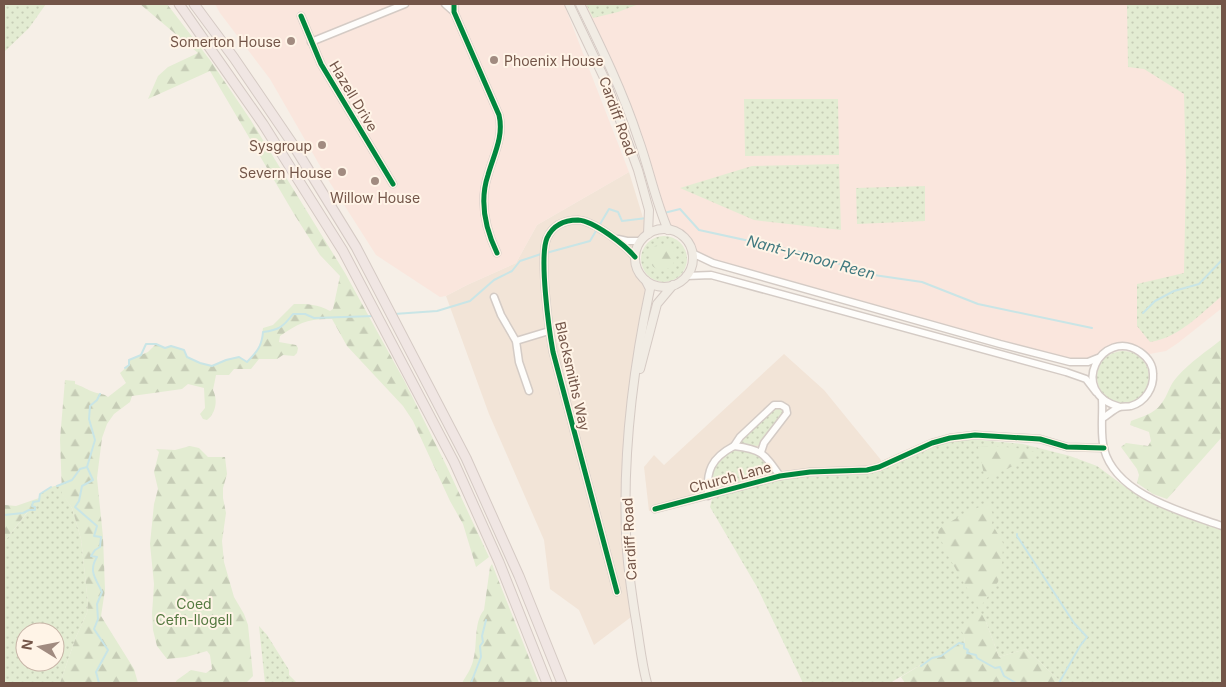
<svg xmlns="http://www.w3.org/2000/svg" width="1226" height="687" font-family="Inter,sans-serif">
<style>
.residential{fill:#f2e4d7}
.commercial{fill:#fae6dd}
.green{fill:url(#green-dots);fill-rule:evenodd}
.forest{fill:url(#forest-firs)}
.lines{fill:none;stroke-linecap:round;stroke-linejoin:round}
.stream{stroke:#c9e5e6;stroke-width:2}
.minor-casing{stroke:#d4cbc5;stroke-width:9}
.major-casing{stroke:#d5cac4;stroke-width:10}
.highway-casing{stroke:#d5cac4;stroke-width:11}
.minor{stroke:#fefdfb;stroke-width:6}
.major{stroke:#f1ece4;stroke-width:8}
.highway{stroke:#f0e6e3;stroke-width:9}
.cycleway-casing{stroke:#fff4e7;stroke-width:8}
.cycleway{stroke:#00873e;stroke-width:5}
.poi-dot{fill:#a18b80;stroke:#fff4e7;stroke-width:2}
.labels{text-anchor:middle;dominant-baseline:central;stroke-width:4;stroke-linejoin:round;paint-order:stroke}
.poi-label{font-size:14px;fill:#735548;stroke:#fff4e7;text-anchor:end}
.street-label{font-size:14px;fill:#735548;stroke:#fff4e7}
.park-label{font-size:14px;fill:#547940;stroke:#fff4e7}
.water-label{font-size:15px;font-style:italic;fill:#3f787f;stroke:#fff4e7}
</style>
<defs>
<pattern id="green-dots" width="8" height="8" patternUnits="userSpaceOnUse" patternTransform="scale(1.25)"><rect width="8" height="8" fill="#e3ecd2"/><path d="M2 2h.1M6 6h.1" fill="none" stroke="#c6ccb6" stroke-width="1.8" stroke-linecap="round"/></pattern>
<pattern id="forest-firs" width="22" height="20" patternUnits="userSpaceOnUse" patternTransform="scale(1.25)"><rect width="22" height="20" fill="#e3ecd2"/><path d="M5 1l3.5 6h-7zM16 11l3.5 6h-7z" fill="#c6ccb6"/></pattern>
</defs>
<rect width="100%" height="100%" fill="#f6efe7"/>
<g class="residential">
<polygon points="629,172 648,234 640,241 636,249 635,257 636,266 650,289 633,393 626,514 635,614 594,645 579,610 550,589 544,540 489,414 446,296 467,285 516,263 537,225"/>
<polygon points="784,354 824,390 881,460 879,467 780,476 649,511 644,467 654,455 664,465"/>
</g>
<g class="commercial">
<polygon points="215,4 564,4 629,172 537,225 516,263 467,285 446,296 440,297 376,255 327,178 270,79 220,13"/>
<polygon points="580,4 1222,4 1222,308 1178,343 1166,351 1144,355 1122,346 1080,363 748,273 692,253 685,239 677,233 668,230 638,136"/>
</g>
<g class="green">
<polygon points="4,4 46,4 29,28 4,52"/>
<polygon points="586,4 639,4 618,12 593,18"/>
<path d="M1127 4H1222V296C1201 313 1179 338 1150 342L1137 326V284L1184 273 1186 172 1184 94 1144 69 1128 67Z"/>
<polygon points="744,99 838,99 839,155 745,156"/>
<polygon points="839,164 841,230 754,220 680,188 752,166"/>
<polygon points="925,186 925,221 857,224 856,188"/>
<circle cx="664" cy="259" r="23"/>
<circle cx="1123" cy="377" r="26"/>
<polygon points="776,406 784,410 783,416 766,433 760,445 756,446 741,443 740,440"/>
<polygon points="969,439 1023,444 1070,456 1097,466 1124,486 1222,526 1222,683 1062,683 1026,649 999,657 986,622 965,637 964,644 959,643 941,656 932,658 890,683 803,683 757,587 710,507 712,499 731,492 788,478 868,474 934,444 947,441"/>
<path d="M740 448 761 455 775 473 774 475 712 491 710 490C710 469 717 450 740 448Z"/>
<path d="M62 484V493L72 508 81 539 88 603 87 613 76 637 60 683H4V542L27 513 33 502 39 501 40 494 51 487ZM25 632H55V662H25Z"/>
<polygon points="259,626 267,635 289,670 289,675 297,683 265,683"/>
</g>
<g class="forest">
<path d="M140 4H167L210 60 250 119 345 273 405 382 447 467 489 557 476 567 463 524 450 501 413 421 403 406 347 346 332 319C309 318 298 323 280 336L279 342 296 345 298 348 297 353 294 356 283 355 277 359H259L251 369H234L229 375H216L213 390C218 400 216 413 207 420L203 419 200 414 205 408 204 388 188 384 182 389 132 396 130 402 114 414 107 424 102 438 97 478 103 537 105 590 101 616 134 669 138 683H60L76 637 87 613 88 603 81 539 72 508 62 494 60 439 65 380 75 381V384C82 386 86 389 91 391 98 394 103 393 108 397L126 383 120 373 129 365V360L148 352 156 344 165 348 171 346 184 350 187 357 200 363 212 366 226 360 239 357 247 362C259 350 261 345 263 328L273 325 294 304C307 304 318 304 330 311L333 309 340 276 320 255 294 214 210 71 148 99 158 76 168 67 198 53Z"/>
<circle cx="662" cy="257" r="13"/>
<path d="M1222 339V437L1167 499 1153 494 1137 483 1139 475 1137 469 1121 447 1126 443 1148 446 1151 441 1149 432 1130 425 1131 421C1141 417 1154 414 1161 404 1168 396 1169 385 1177 377 1190 362 1207 351 1222 339Z"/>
<polygon points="190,446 199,448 208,457 225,457 227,474 223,488 223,498 226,513 222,541 224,562 234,597 244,614 248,625 253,676 246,683 175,683 177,680 191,670 206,673 212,669 210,655 207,651 186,657 167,659 157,646 153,630 152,614 154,584 150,544 154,504 158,489 154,472 159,452 156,449 175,450"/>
<polygon points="992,446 1016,448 1035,452 1035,456 985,479 978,447"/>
<polygon points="39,498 39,501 33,503 32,506 35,507 35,510 29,510 4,542 4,509 5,505 16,506"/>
<polygon points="989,503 993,515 992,524 1003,543 1002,566 998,582 979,609 986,622 999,657 1026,649 1062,683 905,683 901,677 932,658 941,656 959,643 964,644 965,637 962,632 963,627 979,609 947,554 937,530 965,513"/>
<path d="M492 564 539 683H462C466 676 471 669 473 661 478 646 473 623 484 610L490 567Z"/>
</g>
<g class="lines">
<g class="stream">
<polyline points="664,213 680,209 699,230 814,255 867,274 922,282 978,304 1092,328"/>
<polyline points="546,253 590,241 609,209 618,212 622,221 647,218"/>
<polyline points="1143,313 1155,301 1174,291 1199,284 1222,260"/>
<polyline points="394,314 437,311 470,301 494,280 512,271 520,261 541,254"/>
<path d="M125 368 129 365V360L141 355 146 344H156L165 348 171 346 184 350 187 357 200 363 212 366 226 360 239 357 247 362C257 352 262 346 263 332 279 330 283 327 293 314H305L314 318 374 316"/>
<path d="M87 467 93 480 82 486 79 501 75 507 97 526 94 536 101 537 100 547 95 550 91 556 97 557C88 571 96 579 102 592L97 604 98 619 94 629 108 650 96 672 99 683"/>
<polyline points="57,486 72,480 80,469 87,467 95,440 89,419 90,406 97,400 100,394"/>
<polyline points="4,515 23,513 29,510 35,510 35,507 32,506 33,502 39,501 40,494 51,487"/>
<polyline points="1017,534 1017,536 1074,623 1087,637 1080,646 1059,683"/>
<polyline points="921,666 932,658 941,656 959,643 964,644 964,648 968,650 967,653 976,655 977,658 995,668 1000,667 1004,676 1016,683"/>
<polyline points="471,683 481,657 480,646 483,642 482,636 486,620"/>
</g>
<g class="minor-casing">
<g id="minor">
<polyline points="445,4 454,12"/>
<path d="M454 4V12L499 115C504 136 494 154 488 175 479 202 485 228 497 253"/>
<polyline points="301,16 321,64 393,184"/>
<polyline points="311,42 405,4"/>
<polyline points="618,239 627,241 640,241"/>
<polyline points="692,253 713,263 1000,344 1070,362 1088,362 1098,358"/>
<polyline points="686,276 711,275 1066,372 1086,379 1096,392"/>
<polyline points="494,297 501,315 516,341 519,362 529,391"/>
<polyline points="516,341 549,331"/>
<path d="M1102 399C1103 416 1100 433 1104 449 1116 495 1183 512 1222 526"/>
<path d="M1103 418C1108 415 1114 409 1120 407 1123 406 1128 407 1131 406 1145 402 1154 388 1153 374 1153 365 1147 357 1140 352 1102 326 1066 393 1120 407"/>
<polyline points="734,446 740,437 774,405 781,405 786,408 787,413 764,443 761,452"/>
<path d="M708 496C706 471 711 458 734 446 761 449 764 453 780 476"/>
<polyline points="655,509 780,476 810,472 867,470 879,467 932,443 950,438 975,435 1040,439 1067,447 1104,448"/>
<path d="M617 592 553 352C549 330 539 257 547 238 553 225 564 220 578 220 594 221 625 245 635 257"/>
</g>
</g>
<g class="major-casing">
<g id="major">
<polyline points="569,4 606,82 638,170 649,210 648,234"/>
<path d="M580 4C601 47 623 92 638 138 649 168 655 200 668 230"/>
<circle cx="664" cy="258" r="29"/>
<path d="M646 281 650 289C633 369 623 452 626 533 627 565 632 597 637 627 640 646 642 665 647 683"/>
<polyline points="640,369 657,304 673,285"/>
</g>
</g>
<g class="highway-casing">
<g id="highway">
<polyline points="179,4 263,124 343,251 454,462 499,562 547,683"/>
<polyline points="194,4 234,58 292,143 356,247 466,458 519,576 562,683"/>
</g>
</g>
<use href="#minor" class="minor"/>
<use href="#major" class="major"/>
<use href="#highway" class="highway"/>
<g class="cycleway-casing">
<g id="cycleway">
<path d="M454 4V12L499 115C504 136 494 154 488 175 479 202 485 228 497 253"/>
<polyline points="301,16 321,64 393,184"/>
<polyline points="655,509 780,476 810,472 867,470 879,467 932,443 950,438 975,435 1040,439 1067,447 1104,448"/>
<path d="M617 592 553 352C549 330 539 257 547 238 553 225 564 220 578 220 594 221 625 245 635 257"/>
</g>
</g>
<use href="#cycleway" class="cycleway"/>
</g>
<g class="poi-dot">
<circle cx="291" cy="41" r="5"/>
<circle cx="494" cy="60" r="5"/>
<circle cx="322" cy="145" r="5"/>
<circle cx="342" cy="172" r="5"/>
<circle cx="375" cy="181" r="5"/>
</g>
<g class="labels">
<g class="poi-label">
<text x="281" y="41">Somerton House</text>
<text x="504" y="60" text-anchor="start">Phoenix House</text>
<text x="312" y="145">Sysgroup</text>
<text x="332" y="172">Severn House</text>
<text x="375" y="197" text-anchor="middle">Willow House</text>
</g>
<g class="street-label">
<text transform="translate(354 96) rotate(59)">Hazell Drive</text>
<text transform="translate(618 116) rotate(70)">Cardiff Road</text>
<text transform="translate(573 376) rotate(77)">Blacksmiths Way</text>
<text transform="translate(730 477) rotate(-15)">Church Lane</text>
<text transform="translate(629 539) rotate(-93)">Cardiff Road</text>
</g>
<g class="park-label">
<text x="194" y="603">Coed<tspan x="194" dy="16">Cefn-llogell</tspan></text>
</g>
<g class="water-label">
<text transform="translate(811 257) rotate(15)">Nant-y-moor Reen</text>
</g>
</g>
<rect width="1226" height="687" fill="none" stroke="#735548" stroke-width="10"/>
<g transform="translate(40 647) rotate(280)"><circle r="24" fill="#fff4e7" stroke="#c7b4a7"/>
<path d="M0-4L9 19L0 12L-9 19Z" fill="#a18b80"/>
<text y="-8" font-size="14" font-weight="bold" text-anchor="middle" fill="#735548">N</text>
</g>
</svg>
